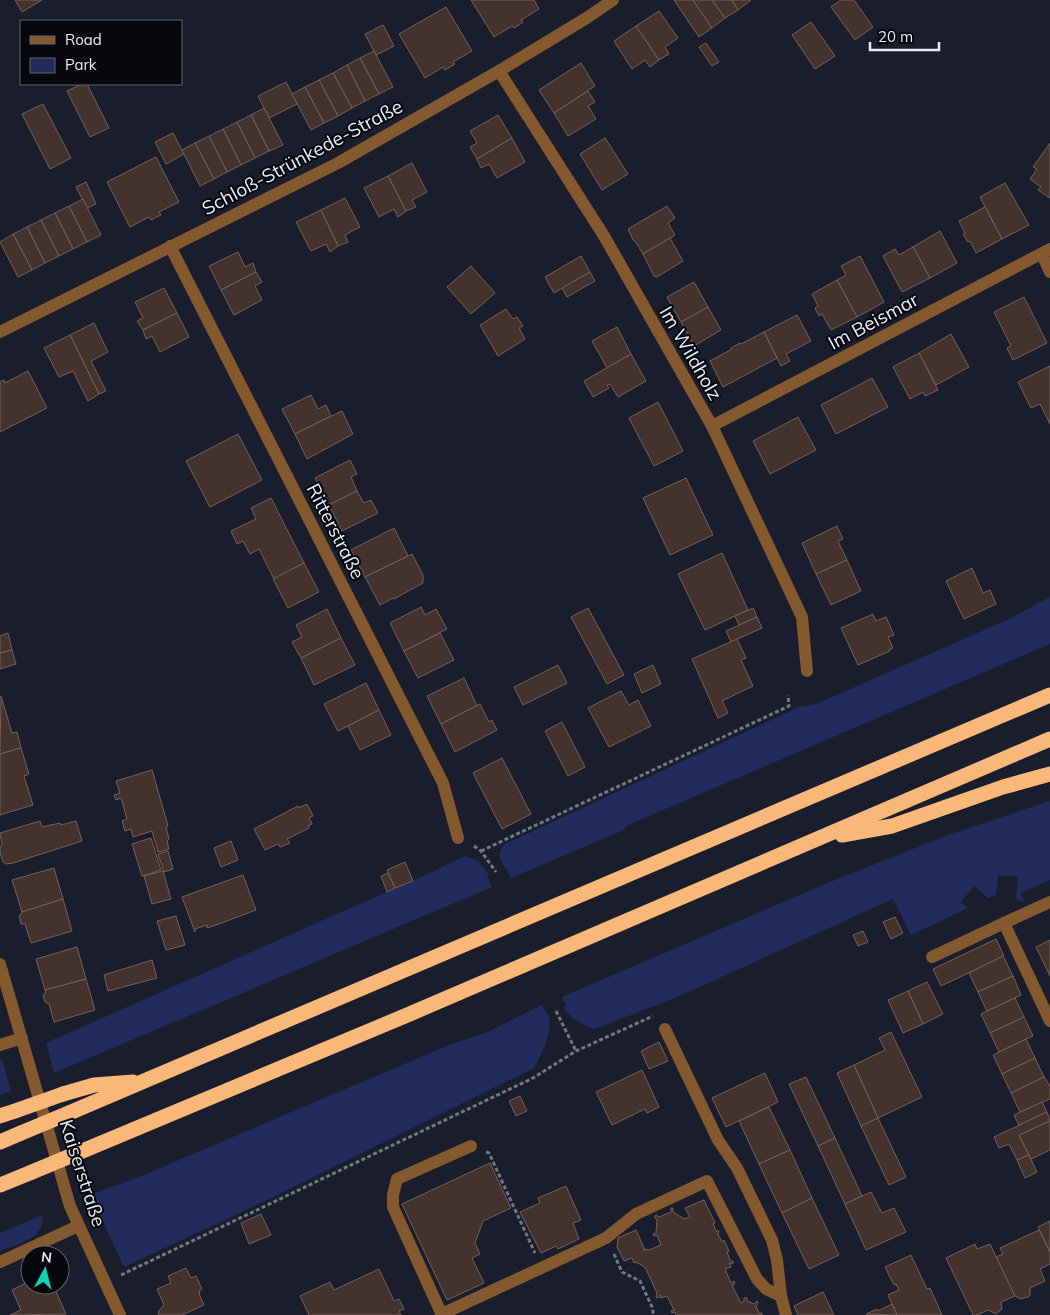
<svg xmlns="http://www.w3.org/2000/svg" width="1050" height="1315" font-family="Mulish,sans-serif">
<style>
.green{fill:#222b5d}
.building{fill:#44322d;stroke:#75605b}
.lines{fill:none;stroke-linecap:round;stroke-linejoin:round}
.path{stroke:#737683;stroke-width:3;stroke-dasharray:4 2.5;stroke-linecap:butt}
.minor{stroke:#85592f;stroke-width:12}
.highway{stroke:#f9b77a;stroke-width:15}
.highway-bridge{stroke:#f9b77a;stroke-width:15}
.labels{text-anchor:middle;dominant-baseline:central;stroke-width:4;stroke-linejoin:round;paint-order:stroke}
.street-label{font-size:19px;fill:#eaedf7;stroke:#07080e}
</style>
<rect width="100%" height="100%" fill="#1a1e2c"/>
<g class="green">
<polygon points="1050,597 1050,644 626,826 624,830 511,878 506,868 505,868 499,856 503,845 799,707 816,704 1007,620"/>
<path d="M1050 801V880L1021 893 1025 903 1016 899 1018 877 998 875 996 895 988 898 974 886 961 902 968 908 911 935 893 899 673 999 594 1029C581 1024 572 1020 564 1008L566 1006 562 997 825 884 948 835Z"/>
<polygon points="465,856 478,861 489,875 487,876 492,887 54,1073 46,1043 432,872"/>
<path d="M542 1005 547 1014H549C552 1034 543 1051 534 1068L267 1200 124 1267 90 1195 144 1175 449 1045 488 1032Z"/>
<polygon points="2,1059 11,1091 0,1095 0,1060"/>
<path d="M42 1215C47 1238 17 1244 0 1251V1233Z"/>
</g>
<g class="building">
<polygon points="15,0 42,0 22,12"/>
<polygon points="471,0 534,0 539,9 521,20 523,22 514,28 512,26 494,37"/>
<polygon points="674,0 693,0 712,28 699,37"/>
<polygon points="693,0 712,0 725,18 712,28"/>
<polygon points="712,0 732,0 738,10 725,18"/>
<polygon points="732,0 751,0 738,10"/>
<polygon points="841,0 854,0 873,27 855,40 831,7"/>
<polygon points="446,7 472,51 453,62 455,64 445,70 443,67 425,78 399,34"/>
<polygon points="659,11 678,38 665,47 669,54 659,60 636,26"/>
<polygon points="811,22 835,56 815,69 792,35"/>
<polygon points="383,25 394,46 376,55 365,34"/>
<polygon points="636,26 659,60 650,67 645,60 632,69 614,41"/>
<polygon points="706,43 719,62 712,66 699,47"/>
<polygon points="374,51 393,87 379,94 360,58"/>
<polygon points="360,58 379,94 365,101 347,65"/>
<polygon points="581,63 595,86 554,113 539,90"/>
<polygon points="347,65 365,101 352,108 333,73"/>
<polygon points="333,73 352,108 338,116 319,80"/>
<polygon points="319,80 338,116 324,123 305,87"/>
<polygon points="286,82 297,104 269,118 258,96"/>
<polygon points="82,84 87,84 109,128 90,137 67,91"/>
<polygon points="305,87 324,123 311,130 292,94"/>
<polygon points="588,91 595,102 588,106 596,119 568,136 554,113"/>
<polygon points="43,104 71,158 50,169 22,114"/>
<polygon points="264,108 283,145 269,151 251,115"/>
<polygon points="251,115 269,151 255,158 237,122"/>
<polygon points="498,115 512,138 477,159 470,147 477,143 470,131"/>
<polygon points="237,122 255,158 241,165 223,129"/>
<polygon points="223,129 241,165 227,172 209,136"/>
<polygon points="173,133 184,154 166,164 155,142"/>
<polygon points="209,136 227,172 214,179 195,143"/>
<polygon points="512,138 525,162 497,178 489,164 481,168 477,159"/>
<polygon points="605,138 628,174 602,190 580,154"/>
<polygon points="195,143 214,179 200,186 182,150"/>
<polygon points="1050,143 1050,198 1038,190 1041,187 1030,179 1037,169 1033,167"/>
<polygon points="156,157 179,202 159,212 161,215 151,220 149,217 130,227 107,182"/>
<polygon points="412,163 427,192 412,200 416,207 406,211 388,176"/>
<polygon points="388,176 406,211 398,217 394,209 379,217 364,188"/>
<polygon points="86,182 96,204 87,208 76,187"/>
<polygon points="1005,183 1029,225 1002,239 980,197"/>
<polygon points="345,198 360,227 345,235 348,242 338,246 321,210"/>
<polygon points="83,199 101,235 87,242 69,206"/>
<polygon points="69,206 87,242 73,249 55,213"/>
<polygon points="667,206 675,218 668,223 675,235 643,254 635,241 633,240 628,229"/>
<polygon points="985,207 1002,239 976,253 970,241 968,242 963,234 965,233 959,221"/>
<polygon points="321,210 338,246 330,252 326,244 311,251 296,222"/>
<polygon points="55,213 73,249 59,256 41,220"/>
<polygon points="41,220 59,256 45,263 27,227"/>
<polygon points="27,227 45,263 32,270 13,234"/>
<polygon points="940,231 957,263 930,278 913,247"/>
<polygon points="13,234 32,270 18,277 0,242"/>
<polygon points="670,238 683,261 657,277 654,276 643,254"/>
<polygon points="913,247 930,278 902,292 883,256 895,249 899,255"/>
<polygon points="238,252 245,267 253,263 256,272 221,290 209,266"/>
<polygon points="581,256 590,272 554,293 545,277"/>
<polygon points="860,256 884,302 857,317 837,280 846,275 841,266"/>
<polygon points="471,266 495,293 471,314 447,287"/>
<polygon points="256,272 262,282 255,286 262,300 234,315 221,290"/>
<polygon points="590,272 595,281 567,297 562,288"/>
<polygon points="837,280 857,317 831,330 822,314 819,316 815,308 818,306 812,294"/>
<polygon points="694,282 708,307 681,322 667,297"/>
<polygon points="164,288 177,313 143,330 137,321 143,318 135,302"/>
<polygon points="1024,297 1047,343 1013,360 1007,348 1011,346 994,312"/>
<polygon points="708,307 721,330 694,346 681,322"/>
<polygon points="506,309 513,319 517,317 523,326 519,328 525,339 498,356 480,325"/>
<polygon points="177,313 189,337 160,352 152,336 146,339 143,330"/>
<polygon points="797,315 811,341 786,354 790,361 781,366 764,332"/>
<polygon points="94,323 108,352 91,361 106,391 99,394 70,335"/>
<polygon points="617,327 631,354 607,368 592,341"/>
<polygon points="764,332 777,358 723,387 710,361 732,349 731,348 740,343 741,344"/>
<polygon points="951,334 969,367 936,385 919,353"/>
<polygon points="70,335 99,394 88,401 73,371 59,377 44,348"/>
<polygon points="919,353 938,390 925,396 923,392 910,399 893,367"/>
<polygon points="631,354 646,381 618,397 610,384 607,385 609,388 593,397 584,381"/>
<polygon points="1050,366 1050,424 1040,404 1031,408 1018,382"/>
<polygon points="28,371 47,408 0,432 0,382 4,380 5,383"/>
<polygon points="872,378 888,407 836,434 821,405"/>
<polygon points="311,395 318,409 326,405 331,416 295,434 282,409"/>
<polygon points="658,402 683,451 654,466 629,418"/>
<polygon points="342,411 353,434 307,459 295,434"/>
<polygon points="798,417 816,450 770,474 753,441"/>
<polygon points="238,434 262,480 210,507 186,461"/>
<polygon points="350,460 357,474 351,477 357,491 329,505 315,478"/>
<polygon points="686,478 713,535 670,555 643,498"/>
<polygon points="357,491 364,503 371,500 378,513 342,531 329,505"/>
<polygon points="271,498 304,563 274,579 259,549 250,554 243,541 237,544 231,531 256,519 251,508"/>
<polygon points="837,526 843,539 838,541 847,560 816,574 802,543"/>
<polygon points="394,528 408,556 365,577 351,550"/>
<polygon points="722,553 748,610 705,630 678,574"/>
<polygon points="412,554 423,575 423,583 394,599 393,598 380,605 365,577"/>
<polygon points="847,560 861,591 831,605 816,574"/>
<polygon points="304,563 319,592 288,608 273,579"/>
<polygon points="972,568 983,593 990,590 996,604 964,619 946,581"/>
<polygon points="421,607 425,615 436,609 447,629 404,651 390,623"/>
<polygon points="588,608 624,675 607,684 571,617"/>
<polygon points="753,608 757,617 739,625 735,616"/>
<polygon points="327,609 341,638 301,658 292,642 302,637 296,625"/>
<polygon points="873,614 876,621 886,617 894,635 888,637 893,648 889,650 890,651 858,665 841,628"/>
<polygon points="757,617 762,628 731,642 726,631"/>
<polygon points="8,633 12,650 0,653 0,636"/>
<polygon points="440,633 454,660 418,678 404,651"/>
<polygon points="341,638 355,665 314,685 301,658"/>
<polygon points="737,639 746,658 741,660 753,686 722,701 728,713 718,718 692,659"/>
<polygon points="12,650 16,664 0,669 0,653"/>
<polygon points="558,665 567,683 523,705 514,687"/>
<polygon points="653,665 661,684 642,693 634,674"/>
<polygon points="464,678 477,706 441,724 427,696"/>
<polygon points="366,683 379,710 338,731 324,704"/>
<polygon points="621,691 629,705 638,700 651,726 609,747 588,708"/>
<polygon points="1,696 12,733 17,732 21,748 0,754"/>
<polygon points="480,704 489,722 492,720 497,730 455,752 441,724"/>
<polygon points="379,710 391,735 360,750 348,726"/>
<polygon points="562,722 585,767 568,776 545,731"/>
<polygon points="21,748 29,774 24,776 33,805 0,815 0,754"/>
<polygon points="502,758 531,814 502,829 473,773"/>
<polygon points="152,770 168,826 166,827 169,839 167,841 169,849 158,852 152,831 133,837 131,829 125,831 122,821 127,819 121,798 116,800 114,795 120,793 116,781"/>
<polygon points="307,804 313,816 309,818 312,824 308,826 309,828 287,839 290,843 280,847 278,844 265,850 254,829 298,806 299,808"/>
<polygon points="40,821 42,827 60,823 61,825 76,821 82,841 13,863 6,864 3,862 0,853 0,848 2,845 0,833"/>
<polygon points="151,838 161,870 142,876 132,844"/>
<polygon points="231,841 238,860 221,867 214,848"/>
<polygon points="168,851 173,869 164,872 158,854"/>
<polygon points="405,862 413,881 395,888 387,870"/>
<polygon points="54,868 63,899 22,912 12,880"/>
<polygon points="163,871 171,899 152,904 144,876"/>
<polygon points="388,873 395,888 387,892 381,876"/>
<polygon points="243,875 256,910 219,924 207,928 207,925 195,929 195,932 182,897"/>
<polygon points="63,899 72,931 31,943 25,924 21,924 19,916 22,913 22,912"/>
<polygon points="176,916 185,945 166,950 157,921"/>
<polygon points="895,917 903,933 891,939 883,922"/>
<polygon points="863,931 868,942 858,946 853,935"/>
<polygon points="996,939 1004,956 941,986 933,969"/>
<polygon points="1050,940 1050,976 1036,947"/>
<polygon points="77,947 86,979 45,990 36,959"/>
<polygon points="1003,956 1013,976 978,992 969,973"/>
<polygon points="152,960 157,978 108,991 104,975"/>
<polygon points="1013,976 1021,995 987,1011 978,992"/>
<polygon points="86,979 95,1010 54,1022 49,1004 45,1002 43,995 46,992 45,990"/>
<polygon points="927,982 943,1014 923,1024 908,991"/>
<polygon points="908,991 923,1024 903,1033 888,1000"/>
<polygon points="1015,998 1024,1017 990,1033 981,1014"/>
<polygon points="1024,1017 1033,1036 999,1052 990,1033"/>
<polygon points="891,1032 922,1097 878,1118 854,1065 885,1050 879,1038"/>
<polygon points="1026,1039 1035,1058 1002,1074 993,1055"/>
<polygon points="659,1042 668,1061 649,1069 641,1051"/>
<polygon points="1035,1058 1044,1077 1011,1093 1002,1074"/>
<polygon points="854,1065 878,1118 861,1126 837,1073"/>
<polygon points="642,1070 659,1107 647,1113 645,1109 612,1125 596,1092"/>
<polygon points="765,1073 778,1102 726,1127 712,1098"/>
<polygon points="806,1077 835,1138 818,1146 789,1084"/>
<polygon points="1044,1077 1050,1086 1050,1099 1020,1112 1011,1093"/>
<polygon points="520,1096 527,1111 516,1116 509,1101"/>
<polygon points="1042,1102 1047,1112 1019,1125 1014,1115"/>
<polygon points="769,1107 790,1150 759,1164 739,1121"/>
<polygon points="1047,1112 1050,1121 1019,1135 1029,1155 1017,1160 1009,1144 999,1148 994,1137"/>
<polygon points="878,1118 906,1177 889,1185 861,1126"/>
<polygon points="1050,1121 1050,1150 1031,1159 1019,1135"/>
<polygon points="835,1138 862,1196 845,1204 818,1146"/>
<polygon points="790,1150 812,1198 782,1213 759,1164"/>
<polygon points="1029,1155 1037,1172 1025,1178 1017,1160"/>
<polygon points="490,1163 511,1208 483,1221 475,1243 480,1254 472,1258 484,1283 447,1300 402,1204"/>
<polygon points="566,1186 581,1220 573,1223 579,1239 558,1249 556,1246 541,1253 520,1212 540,1203 538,1198"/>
<polygon points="871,1192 882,1213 894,1208 906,1232 866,1250 845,1204"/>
<polygon points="812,1198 839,1255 809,1269 782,1213"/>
<polygon points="704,1200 715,1223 713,1224 716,1231 719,1231 718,1234 722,1242 724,1240 729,1251 727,1252 730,1260 734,1262 732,1264 729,1263 731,1267 725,1269 731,1283 734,1281 735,1284 732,1285 741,1303 744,1301 744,1298 747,1298 747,1301 754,1304 757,1301 758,1303 756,1306 759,1313 762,1313 762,1315 676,1315 675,1312 672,1313 671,1311 674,1310 667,1296 661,1298 660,1295 658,1298 656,1297 657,1293 645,1267 636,1262 634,1263 632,1258 624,1261 617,1247 618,1238 636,1230 644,1248 644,1251 645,1249 649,1250 661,1245 657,1235 654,1236 653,1234 656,1233 657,1220 654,1217 656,1215 659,1217 671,1212 671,1208 673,1208 673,1212 684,1219 690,1217 685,1208"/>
<polygon points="261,1214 271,1235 249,1244 241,1223"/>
<polygon points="1050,1221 1050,1252 1038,1227"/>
<polygon points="1039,1230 1050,1252 1050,1264 1040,1269 1045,1281 1030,1288 1030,1295 1028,1297 1020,1299 1014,1295 996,1257 1003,1254 1000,1248"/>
<polygon points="975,1244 977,1249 990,1244 1015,1296 1001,1302 1002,1309 996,1314 988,1310 977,1315 973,1315 946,1258"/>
<polygon points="911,1255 927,1289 930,1288 942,1315 897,1315 888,1295 899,1290 896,1284 894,1285 885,1267"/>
<polygon points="186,1268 191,1278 196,1276 202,1289 199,1291 200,1293 199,1294 204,1305 182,1315 159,1315 158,1312 164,1305 157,1289 171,1283 168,1276"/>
<polygon points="379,1269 394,1301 399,1299 404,1309 399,1311 401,1315 309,1315 300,1296 330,1282 334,1290"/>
<polygon points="30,1281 30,1285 53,1285 66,1314 10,1315 21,1310 12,1290"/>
<polygon points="823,1292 834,1315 798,1315 794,1306"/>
<polygon points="892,1304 897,1315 866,1314 877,1309 878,1311"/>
</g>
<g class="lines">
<g class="path">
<polyline points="474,846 481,851 496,872"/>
<polyline points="481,851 789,706 788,695"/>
<polyline points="556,1011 576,1051"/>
<polyline points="486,1152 489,1153 535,1253"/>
<polyline points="614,1254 622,1272 640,1281 653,1309 653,1315"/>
<polyline points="121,1275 533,1078 576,1051 653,1016"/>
</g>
<g class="minor">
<polyline points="499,71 604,236 712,426 802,617 807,671"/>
<polyline points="170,246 443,783 458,838"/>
<polyline points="1042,254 1050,272"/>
<polyline points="0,332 338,163 499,71 585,19 613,0"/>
<polyline points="712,426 1050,249"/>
<polyline points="1050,902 1004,923 1050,1021"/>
<polyline points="932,957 1004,923"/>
<polyline points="0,964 70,1206 120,1315"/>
<polyline points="665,1029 718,1140 737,1168 772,1240 777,1260 781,1296 786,1315"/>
<polyline points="0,1045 22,1038"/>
<polyline points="0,1262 78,1226"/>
<polyline points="442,1314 606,1238 636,1214 707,1181 757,1279 766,1289 781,1296"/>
<polyline points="442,1315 393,1207 393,1195 397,1179 471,1146"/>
</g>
<g class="highway">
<polyline points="842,835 892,826 1003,787 1050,774"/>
<polyline points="63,1094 94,1085 133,1082"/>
<polyline points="69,1113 1050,695"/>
<polyline points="0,1116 15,1111"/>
<polyline points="0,1142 21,1133"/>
<polyline points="80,1152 412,1013 1050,739"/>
<polyline points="0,1185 32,1172"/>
</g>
<g class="highway-bridge">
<polyline points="15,1111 63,1094"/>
<polyline points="21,1133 69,1113"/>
<polyline points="32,1172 80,1152"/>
</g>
</g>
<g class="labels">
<g class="street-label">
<text transform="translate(302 157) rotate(-28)">Schloß-Strünkede-Straße</text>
<text transform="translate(873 321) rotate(-28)">Im Beismar</text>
<text transform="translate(691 353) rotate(60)">Im Wildholz</text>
<text transform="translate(336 531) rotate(63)">Ritterstraße</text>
<text transform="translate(83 1173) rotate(72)">Kaiserstraße</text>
</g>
</g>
<rect x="20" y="20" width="162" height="65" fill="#07080e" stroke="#62646b"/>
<rect x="30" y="36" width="25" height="8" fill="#85592f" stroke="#62646b"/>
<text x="65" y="45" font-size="15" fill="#eaedf7">Road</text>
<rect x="30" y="58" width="25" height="15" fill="#222b5d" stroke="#62646b"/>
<text x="65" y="70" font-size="15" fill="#eaedf7">Park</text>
<g transform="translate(45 1270) rotate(7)"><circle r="24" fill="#07080e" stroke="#62646b"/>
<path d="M0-4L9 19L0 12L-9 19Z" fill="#0fd5b4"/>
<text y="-8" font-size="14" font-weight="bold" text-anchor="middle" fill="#eaedf7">N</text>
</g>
<path d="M870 42v8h69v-8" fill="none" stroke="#eaedf7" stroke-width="2.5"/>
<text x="878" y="42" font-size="15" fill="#eaedf7" stroke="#07080e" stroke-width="4" paint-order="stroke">20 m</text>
</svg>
